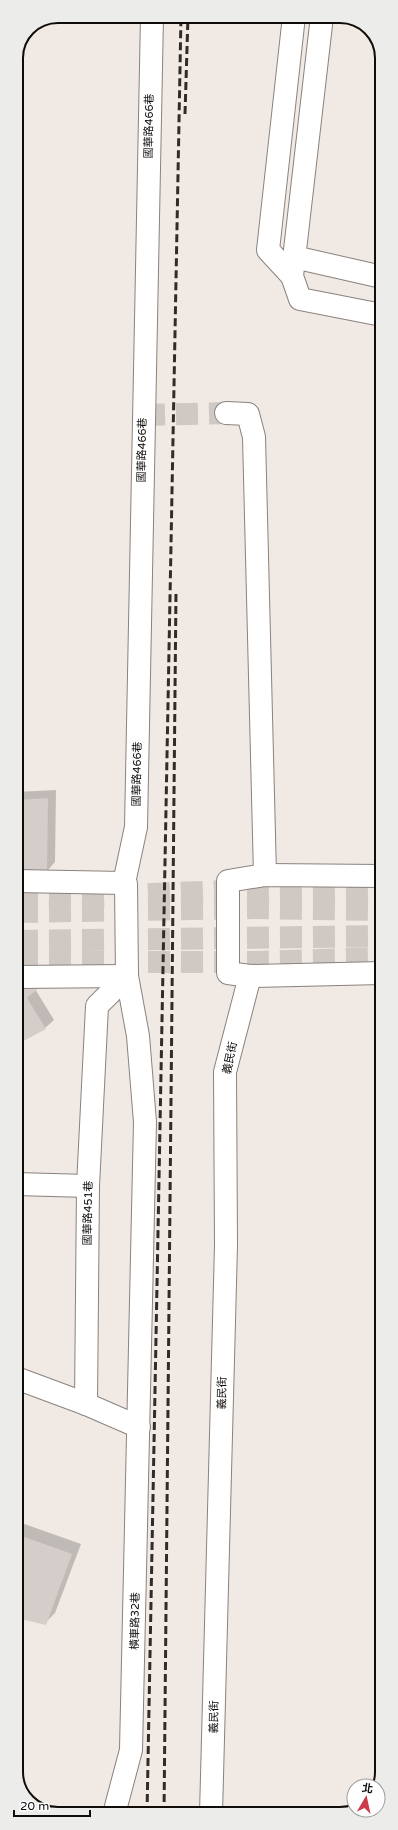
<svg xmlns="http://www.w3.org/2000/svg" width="398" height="1830" font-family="'Varela Round','Noto Sans TC',sans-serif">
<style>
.shadow{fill:#0003}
.building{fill:#d5cdc9}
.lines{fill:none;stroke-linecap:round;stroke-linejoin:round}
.minor-tunnel{stroke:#cfc8c3;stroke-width:22;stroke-dasharray:22 11;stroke-linecap:butt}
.major-tunnel{stroke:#cfc8c3;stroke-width:22;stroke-dasharray:22 11;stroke-linecap:butt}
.minor-casing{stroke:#8a827e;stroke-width:24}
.minor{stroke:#fff;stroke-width:22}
.rail{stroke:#302c29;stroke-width:3;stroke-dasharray:8 4;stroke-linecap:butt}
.labels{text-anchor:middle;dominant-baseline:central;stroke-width:3;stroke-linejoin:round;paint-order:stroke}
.street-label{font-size:11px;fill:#0f0c0a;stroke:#fff}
.rim{fill:none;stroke:#0f0c0a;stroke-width:2}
</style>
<rect width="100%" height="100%" fill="#f1e9e4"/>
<g class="shadow">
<polygon points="56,790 55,862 47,871 16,871 16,792"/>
<polygon points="16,977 35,989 54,1020 45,1028 16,1044"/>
<polygon points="16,1521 81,1544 55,1613 45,1623 16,1617"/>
</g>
<g class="building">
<polygon points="48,798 47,872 16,872 16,800"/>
<polygon points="16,985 42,985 27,998 46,1029 16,1045"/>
<polygon points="16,1534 72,1554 46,1625 16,1618"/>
</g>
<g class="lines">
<g class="minor-tunnel">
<polyline points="143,415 226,413"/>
<polyline points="16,895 103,896 249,890 382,889"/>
<polyline points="16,962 252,962 382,958"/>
</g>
<g class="major-tunnel">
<polyline points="16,912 255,908 382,910"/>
<polyline points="16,941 382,936"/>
</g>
<g class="minor-casing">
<g id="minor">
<polyline points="322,16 292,276 300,299 382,315"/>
<polyline points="294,257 382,277"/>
<polyline points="292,276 268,250 294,16"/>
<polyline points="226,413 248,414 254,437 265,875"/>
<polyline points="382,876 265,875 228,881 228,973 250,976 382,973"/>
<polyline points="16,881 124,883"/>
<polyline points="124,883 136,827 152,16"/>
<polyline points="16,977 127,976"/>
<polyline points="16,1184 88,1186"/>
<polyline points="16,1378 86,1404 139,1427"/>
<polyline points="86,1404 88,1186 97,1006 127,976"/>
<polyline points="114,1814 131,1750 145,1122 138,1036 127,976 126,884 124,883"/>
<polyline points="211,1814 226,1245 225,1072 250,976"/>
</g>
</g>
<use href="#minor" class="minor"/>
<g class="rail">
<polyline points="185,114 188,16"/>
<polyline points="147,1814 181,16"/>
<polyline points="164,1814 176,590"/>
</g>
</g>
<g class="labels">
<g class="street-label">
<text transform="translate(149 126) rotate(-89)">國華路466巷</text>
<text transform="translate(142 450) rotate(-89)">國華路466巷</text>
<text transform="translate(137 774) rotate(-89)">國華路466巷</text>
<text transform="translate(230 1058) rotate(-78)">義民街</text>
<text transform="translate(88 1213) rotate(-89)">國華路451巷</text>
<text transform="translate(222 1393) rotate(-89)">義民街</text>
<text transform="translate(135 1621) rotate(-89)">橫車路32巷</text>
<text transform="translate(214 1717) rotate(-89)">義民街</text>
</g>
</g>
<path d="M0 0H398V1830H0ZM58 23H340A35 35 0 0 1 375 58V1772A35 35 0 0 1 340 1807H58A35 35 0 0 1 23 1772V58A35 35 0 0 1 58 23Z" fill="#ececeb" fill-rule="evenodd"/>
<path class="rim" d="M58 23H340A35 35 0 0 1 375 58V1772A35 35 0 0 1 340 1807H58A35 35 0 0 1 23 1772V58A35 35 0 0 1 58 23Z"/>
<g transform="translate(366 1798) rotate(9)"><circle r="19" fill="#ffffff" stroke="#9f9e9d"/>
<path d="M0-3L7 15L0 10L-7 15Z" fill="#cc3c4a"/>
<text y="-6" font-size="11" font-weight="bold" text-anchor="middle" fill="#0f0c0a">北</text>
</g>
<path d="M14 1810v6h76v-6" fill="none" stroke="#0f0c0a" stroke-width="2"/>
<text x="20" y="1810" font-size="12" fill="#0f0c0a" stroke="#ffffff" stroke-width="3" paint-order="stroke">20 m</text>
</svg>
